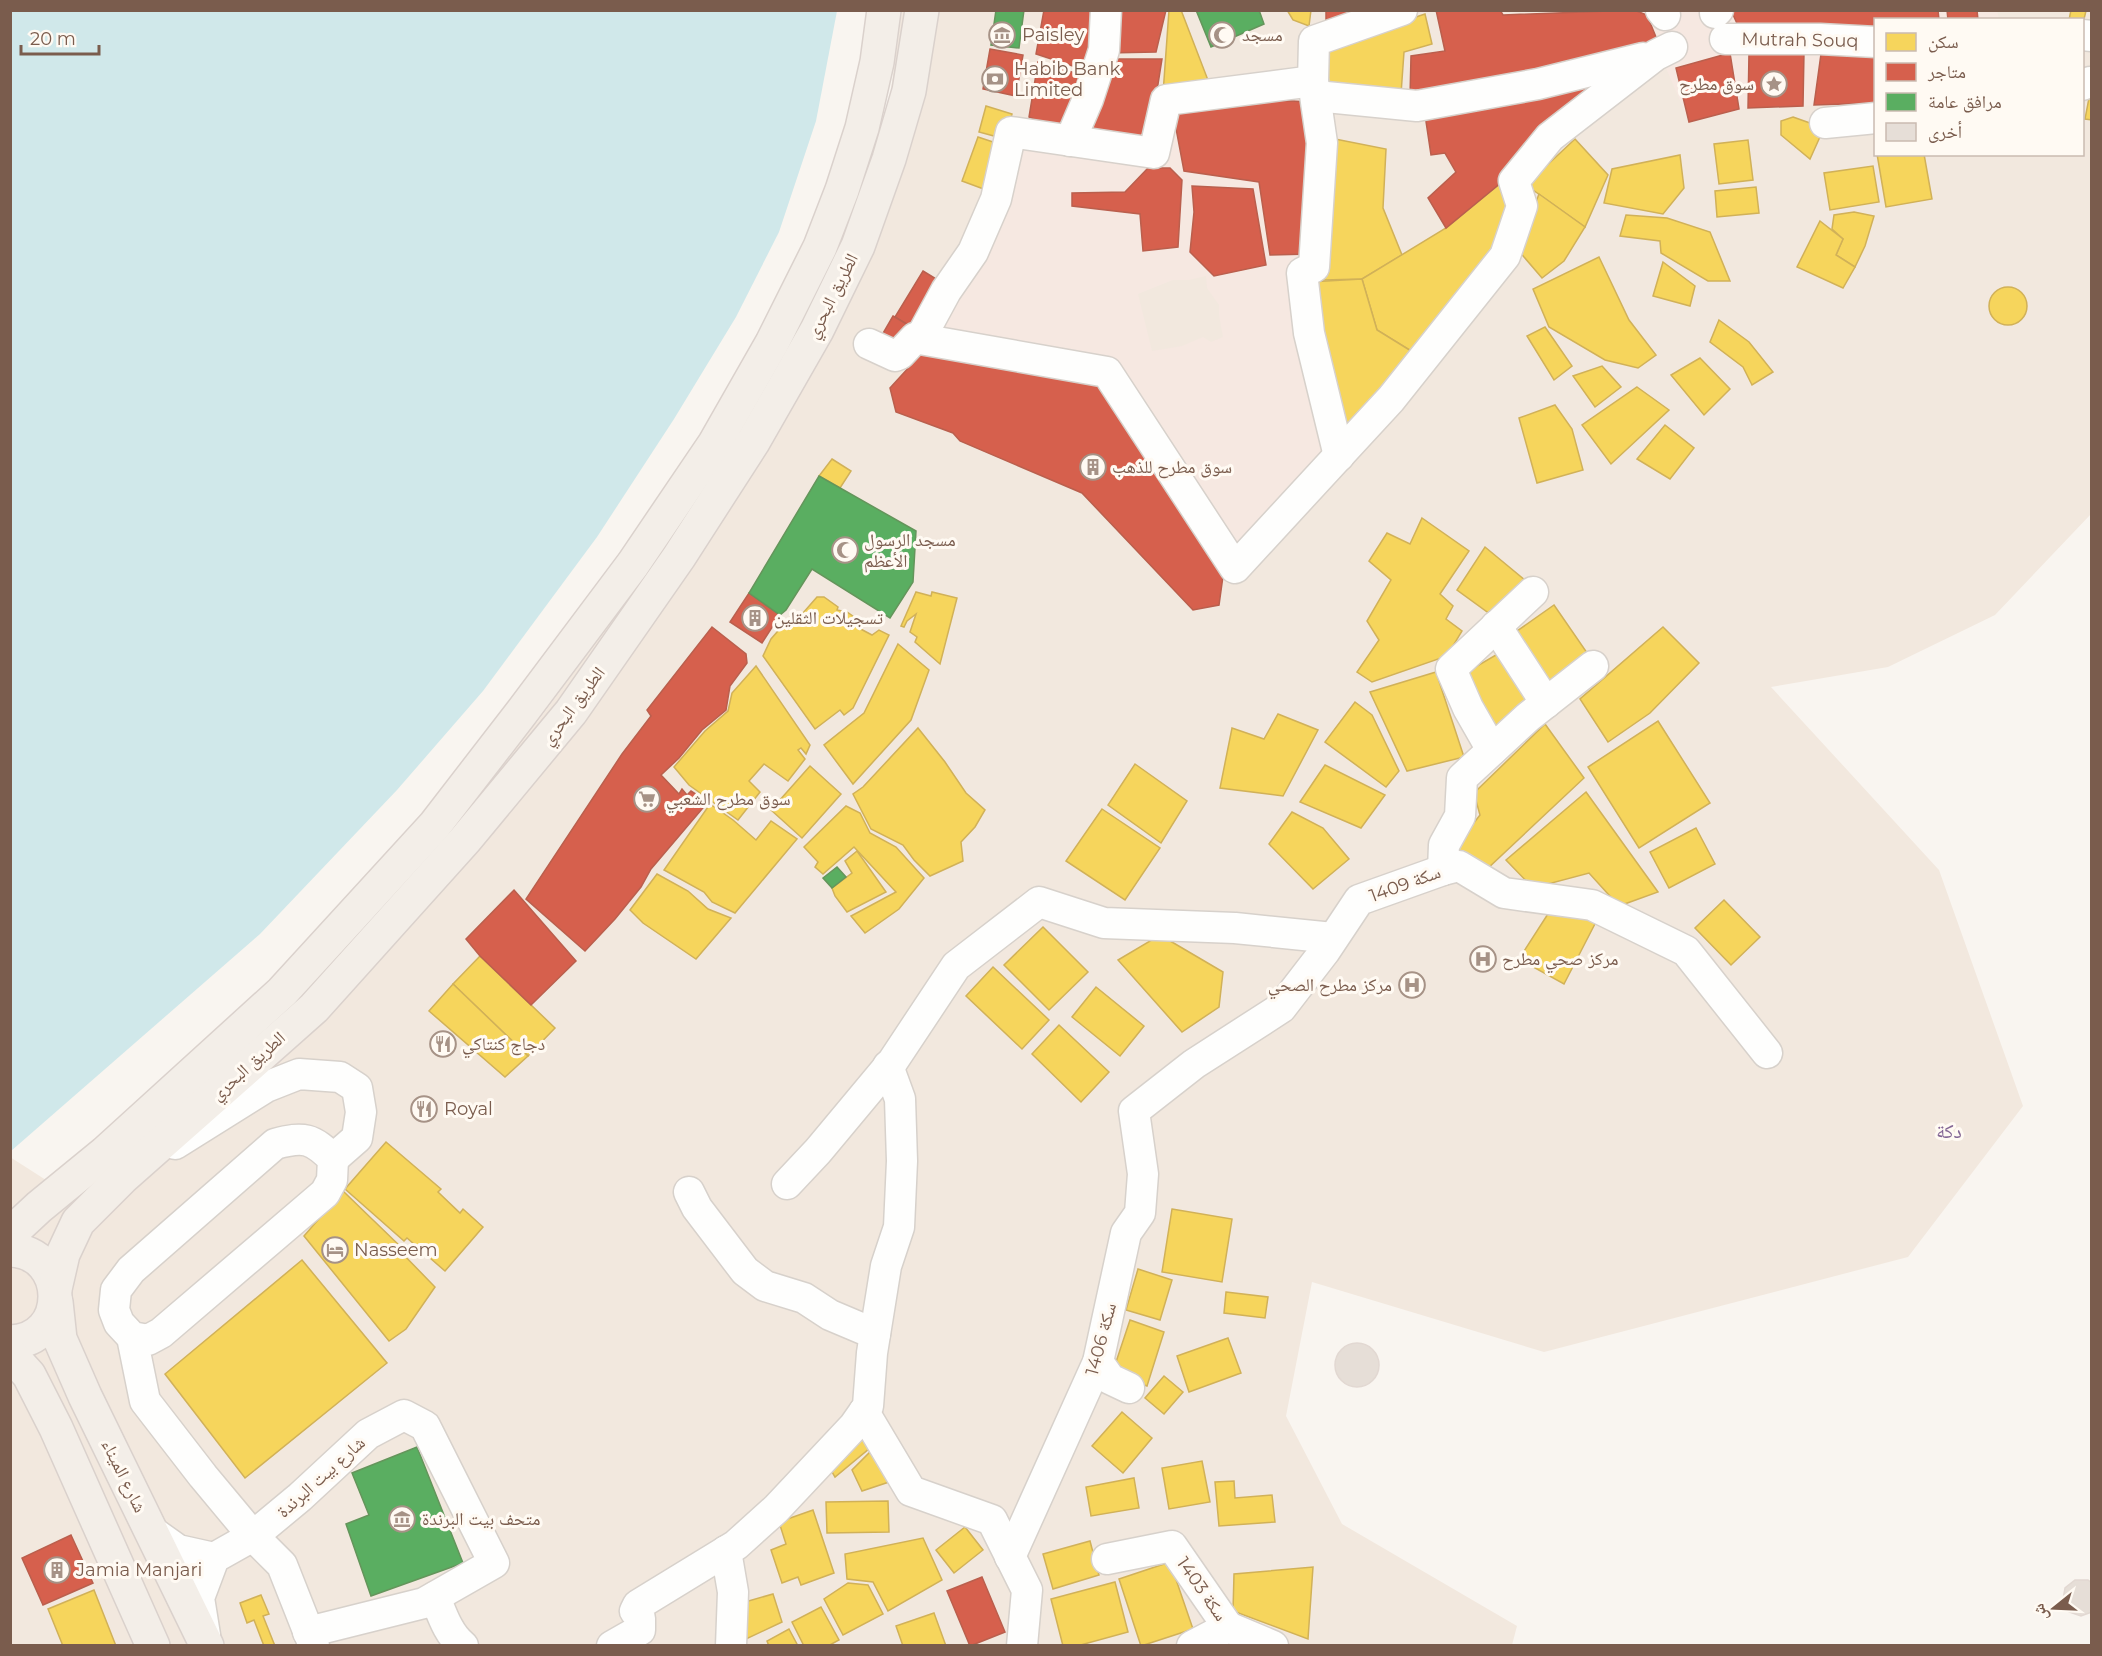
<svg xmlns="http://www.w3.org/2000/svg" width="2102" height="1656" font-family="Montserrat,'Noto Naskh Arabic',sans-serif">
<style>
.residential{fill:#f2e8de;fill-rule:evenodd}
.commercial{fill:#f6e8e1;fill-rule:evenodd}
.water{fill:#d0e8ea}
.homes{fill:#f6d55c;stroke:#d1b158;stroke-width:1.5}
.shops{fill:#d6604d;stroke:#ba5f4d;stroke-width:1.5}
.public{fill:#5aae61;stroke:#64955b;stroke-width:1.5}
.building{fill:#e6ded7;stroke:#e2d8d2;stroke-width:1.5}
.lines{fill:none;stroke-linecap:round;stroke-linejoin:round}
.street-casing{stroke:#d7d1cb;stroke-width:33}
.primary-casing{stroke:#dad1cc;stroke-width:36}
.street{stroke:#fefefd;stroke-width:30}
.primary{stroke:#f3eee8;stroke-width:33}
.labels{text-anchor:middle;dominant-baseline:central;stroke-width:6;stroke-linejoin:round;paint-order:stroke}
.poi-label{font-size:18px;fill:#7a5c4d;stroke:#fffaf3;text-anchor:start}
.street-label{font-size:18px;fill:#7a5c4d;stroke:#fffaf3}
.neighbourhood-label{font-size:20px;fill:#846695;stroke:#fffaf3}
</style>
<rect width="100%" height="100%" fill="#f9f5f0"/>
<path class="residential" d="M902 11H2091V514L1995 615 1888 667 1771 687 1939 870 2023 1106 1908 1257 1544 1352 1312 1282 1286 1416 1342 1524 1517 1626 1512 1645H11L10 1157 60 1189 443 832 538 721 693 510 775 373 835 260 862 193 889 103ZM1876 20H2082V154H1876Z"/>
<g class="commercial">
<polygon points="1997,10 1999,19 1876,20 1875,103 1748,108 1689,122 1658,49 1609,32 1602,11"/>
<path d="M1305 89 1314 267 1337 458 1235 559 920 339 1011 132 1166 100ZM1206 276 1207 288 1219 305V315L1223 337 1211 342 1203 337 1182 346 1152 351 1138 294 1173 280H1189Z"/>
</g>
<polygon class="water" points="11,10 837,11 816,121 779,232 736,317 674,419 597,537 483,691 397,790 260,934 11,1151"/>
<g class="homes">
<polygon points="1169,10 1181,10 1211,88 1163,94"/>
<polygon points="1287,10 1311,10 1309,26 1293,20"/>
<polygon points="2071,10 2086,11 2082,27 2082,20 2069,20"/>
<polygon points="1425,14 1432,44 1404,52 1401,94 1326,92 1325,47"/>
<polygon points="2089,98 2092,99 2092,120 2085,119"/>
<polygon points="986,106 1012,114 1005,139 979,132"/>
<polygon points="1793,117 1824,128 1810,159 1781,135 1781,121"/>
<polygon points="978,137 1005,146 989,191 962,181"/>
<polygon points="1335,139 1386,149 1383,208 1402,255 1362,279 1323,280"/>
<polygon points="1575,139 1608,175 1585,227 1526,185"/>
<polygon points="1748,140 1753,180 1719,184 1714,144"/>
<polygon points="1877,154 1924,154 1932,199 1886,207"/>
<polygon points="1680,155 1684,188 1663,214 1604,203 1612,169"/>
<polygon points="1873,166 1879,202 1830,210 1824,173"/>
<polygon points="1502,182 1512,209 1500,249 1416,354 1377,330 1362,279 1446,228"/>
<polygon points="1756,187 1759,213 1717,217 1715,191"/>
<polygon points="1539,194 1585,227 1564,261 1542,278 1518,250"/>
<polygon points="1854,212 1874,216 1865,246 1855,267 1836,255 1843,239 1832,229 1834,215"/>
<polygon points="1626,215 1667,218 1710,232 1730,281 1708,281 1661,253 1660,241 1620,236"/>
<polygon points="1820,221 1843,239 1836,255 1855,267 1843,288 1797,267"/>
<polygon points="1599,257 1629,320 1656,355 1638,368 1605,360 1549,327 1533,289"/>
<polygon points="1663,262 1695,286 1690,306 1653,296"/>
<polygon points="1362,279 1377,330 1416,354 1341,443 1309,282"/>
<circle cx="2008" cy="306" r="19"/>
<polygon points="1719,320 1749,342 1773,372 1752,385 1743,367 1710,342"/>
<polygon points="1545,327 1572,366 1554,380 1527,336"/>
<polygon points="1700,358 1730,389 1704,415 1671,375"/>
<polygon points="1602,366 1621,387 1595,407 1573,376"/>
<polygon points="1637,387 1669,410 1611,464 1582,425"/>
<polygon points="1555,405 1572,429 1583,470 1537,483 1519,418"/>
<polygon points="1665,425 1694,448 1670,479 1637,459"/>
<polygon points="832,459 851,471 840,488 819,476"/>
<polygon points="1422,518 1469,551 1440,594 1453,606 1446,619 1462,631 1447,656 1372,682 1357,672 1379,640 1367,621 1391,580 1369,561 1387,533 1410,544"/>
<polygon points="1485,547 1526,581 1490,614 1457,590"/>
<polygon points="916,592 931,596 932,592 957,598 940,664 915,642 917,637 910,632 916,614 907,621 904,627 901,626"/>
<polygon points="817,597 824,597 838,607 837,610 847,612 857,619 855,626 872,635 879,630 889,635 853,708 844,715 840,710 815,729 763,656 771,639 791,616 796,621"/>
<polygon points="1554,605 1592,660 1547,691 1510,636"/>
<polygon points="1663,627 1699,663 1650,713 1608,742 1580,699"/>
<polygon points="898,644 929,670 911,720 853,784 824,745 864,713"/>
<polygon points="1501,652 1534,702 1490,729 1460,676"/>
<polygon points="756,666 810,745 806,754 801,748 798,750 805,759 788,781 764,764 749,781 760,792 738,820 689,785 674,767 705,731 728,711 732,693"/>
<polygon points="1436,672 1464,757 1407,771 1370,692"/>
<polygon points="1355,702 1372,715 1399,771 1386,787 1325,742"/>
<polygon points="1278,714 1318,730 1283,796 1220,788 1232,728 1264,739"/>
<polygon points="1658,721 1710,803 1639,848 1588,767"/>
<polygon points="1545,724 1584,778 1487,869 1454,848 1480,815 1474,793"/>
<polygon points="918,728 945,762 966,793 985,810 975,827 961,842 963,861 930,876 914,860 903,845 871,829 853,794 863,787"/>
<polygon points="1135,764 1187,801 1161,843 1108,805"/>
<polygon points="1325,765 1385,795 1361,828 1300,802"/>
<polygon points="810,766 841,794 802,838 771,810"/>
<polygon points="1586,792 1658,892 1619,906 1589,873 1533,888 1506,860"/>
<polygon points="710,804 733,820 756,840 771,821 797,839 735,913 712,902 704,892 664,870"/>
<polygon points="846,806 860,813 870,833 896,847 924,878 899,909 865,933 851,916 896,892 854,847 823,874 815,867 818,862 804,847"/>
<polygon points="1102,809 1160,848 1125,900 1066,861"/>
<polygon points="1292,812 1323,828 1349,859 1313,889 1269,844"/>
<polygon points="1696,828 1715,864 1669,888 1650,852"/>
<polygon points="857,851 886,892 847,912 835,896 832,888 852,873 845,861"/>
<polygon points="657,874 688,891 708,909 731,918 696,959 643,923 630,910"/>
<polygon points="1724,900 1760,937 1731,965 1695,928"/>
<polygon points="1555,903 1598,918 1564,984 1519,959"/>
<polygon points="1043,927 1088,972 1049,1010 1004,965"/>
<polygon points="1160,935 1223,972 1219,1007 1182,1032 1118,960"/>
<polygon points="480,956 555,1028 528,1056 453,984"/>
<polygon points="993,967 1049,1020 1022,1049 966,996"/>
<polygon points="453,984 528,1056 505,1077 429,1011"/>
<polygon points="1096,987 1144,1026 1120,1056 1072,1017"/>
<polygon points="1059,1025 1109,1072 1081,1102 1032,1054"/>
<polygon points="386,1142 441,1189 438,1192 460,1213 463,1209 483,1227 445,1271 407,1238 404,1241 345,1189"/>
<polygon points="343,1191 401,1247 399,1250 435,1287 406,1329 389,1341 304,1236"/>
<polygon points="1172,1209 1232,1219 1222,1282 1162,1272"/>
<polygon points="302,1260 387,1363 245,1478 165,1374"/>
<polygon points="1138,1269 1172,1280 1160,1320 1126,1310"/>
<polygon points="1226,1292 1268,1297 1265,1318 1224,1313"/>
<polygon points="1130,1320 1164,1332 1147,1386 1112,1374"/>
<polygon points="1228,1338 1241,1373 1189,1392 1177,1356"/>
<polygon points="1164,1376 1183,1392 1164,1414 1145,1398"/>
<polygon points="1122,1412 1152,1438 1123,1473 1092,1446"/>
<polygon points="865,1421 876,1443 835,1477 827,1463"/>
<polygon points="870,1452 889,1482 862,1491 852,1470"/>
<polygon points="1202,1461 1210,1502 1169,1509 1162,1468"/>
<polygon points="1134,1478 1139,1508 1091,1516 1086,1487"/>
<polygon points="1234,1481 1235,1498 1272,1495 1275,1522 1219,1526 1215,1482"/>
<polygon points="888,1501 889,1532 827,1533 826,1502"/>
<polygon points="813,1510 834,1573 801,1585 798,1577 782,1583 771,1550 786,1544 779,1522"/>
<polygon points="965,1527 983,1550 954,1573 936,1550"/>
<polygon points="923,1538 942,1580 888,1611 873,1582 847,1579 845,1554"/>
<polygon points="1090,1541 1099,1575 1053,1589 1043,1554"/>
<polygon points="1170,1562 1193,1629 1141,1646 1119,1579"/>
<polygon points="1313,1567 1308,1639 1233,1611 1234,1574"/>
<polygon points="1115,1582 1128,1632 1077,1646 1063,1646 1051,1599"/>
<polygon points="848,1583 868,1585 883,1614 843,1635 824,1599"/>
<polygon points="94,1590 116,1646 63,1646 48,1609"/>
<polygon points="773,1594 782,1622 744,1640 738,1604"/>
<polygon points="261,1595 269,1614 263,1616 275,1646 264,1646 254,1620 247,1623 240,1603"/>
<polygon points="821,1607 839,1640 828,1646 804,1646 792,1622"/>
<polygon points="934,1613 946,1646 903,1646 896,1626"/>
<polygon points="789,1629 798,1646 769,1646 767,1641"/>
</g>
<g class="shops">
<polygon points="1044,10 1096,10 1088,71 1036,54"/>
<polygon points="1113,10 1166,10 1156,52 1108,53"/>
<polygon points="1326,10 1382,10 1326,30"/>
<polygon points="1436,10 1500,10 1503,15 1634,10 1647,15 1658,42 1410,97 1411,56 1445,51"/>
<polygon points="1731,10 1938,10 1939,20 1876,20 1876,32 1739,28"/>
<polygon points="1947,10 1977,10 1978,20 1948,20"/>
<polygon points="990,49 1023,55 1016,96 983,89"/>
<polygon points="1804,52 1803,106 1748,108 1749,53"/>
<polygon points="1730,53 1739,109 1689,122 1676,68"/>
<polygon points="1876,53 1876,103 1814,105 1821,54"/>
<polygon points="1106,59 1162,59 1148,147 1078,137"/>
<polygon points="1038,62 1082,75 1066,132 1029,117"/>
<polygon points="1635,65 1502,182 1446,228 1428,198 1456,172 1445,153 1431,155 1424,108"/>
<polygon points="1259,99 1308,102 1310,254 1270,255 1259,182 1184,171 1172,107"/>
<polygon points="1148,168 1170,168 1182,180 1178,247 1143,251 1140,214 1072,206 1072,193 1125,192"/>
<polygon points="1192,186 1253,189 1266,265 1214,276 1190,252 1194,212"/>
<polygon points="923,271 946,285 918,331 895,317"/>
<polygon points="893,316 910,326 898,345 882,335"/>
<polygon points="922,353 1116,386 1224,569 1219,605 1193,610 1082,493 960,441 953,433 896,412 890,388"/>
<polygon points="749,593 780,615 762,643 730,622"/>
<polygon points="712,627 746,654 747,663 730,686 726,710 702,730 679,758 661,775 679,794 682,789 687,795 691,791 708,802 651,869 641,887 615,919 585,951 526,899 622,754 651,716 647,710"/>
<polygon points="514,890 576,961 531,1005 480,956 466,939"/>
<polygon points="71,1535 93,1583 43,1605 22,1558"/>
<polygon points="982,1577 1005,1632 970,1646 947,1591"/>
</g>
<g class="public">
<polygon points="996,10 1024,10 1019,48 991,45"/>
<polygon points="1196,10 1259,10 1264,24 1211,47"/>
<polygon points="819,476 916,531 913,582 890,618 812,569 786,610 780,615 749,593"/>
<polygon points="837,867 846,877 832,888 823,878"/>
<polygon points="417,1447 463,1563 371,1596 346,1524 369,1515 352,1473"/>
</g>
<g class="building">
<circle cx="1357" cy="1365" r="22"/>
<polygon points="2075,1580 2088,1580 2092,1583 2092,1612 2081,1616 2069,1612 2063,1600 2065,1588"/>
</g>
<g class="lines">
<g class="street-casing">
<g id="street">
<polyline points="1402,10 1314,41 1313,81 1166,100 1154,153 1011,132 996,199 973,252 946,291 920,339 1107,372 1235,568 1391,399 1505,256 1522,206 1514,181 1550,137 1656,55 1672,47"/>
<polyline points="1661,10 1665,15"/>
<polyline points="1715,13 1718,10"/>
<polyline points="2082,35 2092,36"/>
<polyline points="1725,39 1820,39 1876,42"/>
<polyline points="1313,81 1322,143 1314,267 1302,273 1309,333 1339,456"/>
<polyline points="2082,85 2090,82"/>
<polyline points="1316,96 1417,106 1538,84 1643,58"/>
<polyline points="1825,123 1876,118"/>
<polyline points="1070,141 1088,99 1104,50 1106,10"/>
<polyline points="869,344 895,356 900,354 915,338 920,339"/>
<polyline points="1496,626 1546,703"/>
<polyline points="1492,750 1468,708 1451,669 1533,592"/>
<polyline points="1443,870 1444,845 1460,816 1462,778 1528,717 1593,666"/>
<polyline points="175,1144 266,1087 299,1074 340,1077 357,1088 361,1112 357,1138 333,1159"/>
<polyline points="787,1184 818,1151 893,1061 956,966 1039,902 1104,923 1235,928 1333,938"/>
<polyline points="689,1192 697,1208 745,1271 765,1286 804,1298 830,1315 875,1334"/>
<path d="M132 1337 148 1340 161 1333 325 1193 332 1180 333 1159C312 1138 304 1136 275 1144L131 1270 116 1290 114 1310 119 1323 132 1337 145 1401 203 1476 253 1536 282 1565 314 1646"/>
<polyline points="1098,1362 1110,1379 1129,1388"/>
<polyline points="864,1412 911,1491 992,1520 1027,1590 1022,1646"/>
<polyline points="150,1530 178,1550 214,1558"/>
<polyline points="726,1551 733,1592 731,1646"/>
<polyline points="1010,1557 1098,1362 1126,1233 1140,1213 1143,1174 1134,1111 1194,1064 1281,1008 1325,951 1359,900 1443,870 1459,866 1504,893 1592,905 1686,951 1767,1053"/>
<polyline points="1107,1559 1172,1546 1228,1627"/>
<path d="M435 1597C442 1614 448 1634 463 1646"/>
<polyline points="1228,1627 1273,1646"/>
<polyline points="205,1635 199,1598 214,1558 253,1536 300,1497 368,1434 404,1415 425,1426 494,1563 424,1603 308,1632"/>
<polyline points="612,1646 640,1630 640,1618 635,1611 638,1605 736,1545 776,1509 854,1426 868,1406 872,1353 886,1266 899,1227 902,1161 900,1099 888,1066"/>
<polyline points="1192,1646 1228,1627"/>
</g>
</g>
<g class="primary-casing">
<g id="primary">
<polyline points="10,1234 39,1207 105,1153 282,992 434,826 522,712 633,564 715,443 772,343 820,247 842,190 862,128 877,62 884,10"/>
<path d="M10 1250C70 1252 70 1341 10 1342"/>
<polyline points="55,1289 63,1254 78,1222 122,1178 314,1008 465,840 571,712 679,557 753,442 817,330 858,246 889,159 909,91 922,10"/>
<polyline points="56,1302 60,1339 85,1396 207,1646"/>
<polyline points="10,1354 29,1375 56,1428 153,1646"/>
</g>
</g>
<use href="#street" class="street"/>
<use href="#primary" class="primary"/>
</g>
<defs>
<g id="museum-ring" transform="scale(1.35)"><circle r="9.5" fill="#fffaf3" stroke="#a69286" stroke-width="1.5"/><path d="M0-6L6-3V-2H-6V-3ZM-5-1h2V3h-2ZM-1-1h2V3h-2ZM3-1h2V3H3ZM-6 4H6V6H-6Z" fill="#a69286"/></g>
<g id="mosque-ring" transform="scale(1.35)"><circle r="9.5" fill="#fffaf3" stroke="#a69286" stroke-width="1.5"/><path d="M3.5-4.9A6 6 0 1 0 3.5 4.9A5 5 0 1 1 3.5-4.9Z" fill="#a69286"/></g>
<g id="bank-ring" transform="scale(1.35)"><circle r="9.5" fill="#fffaf3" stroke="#a69286" stroke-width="1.5"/><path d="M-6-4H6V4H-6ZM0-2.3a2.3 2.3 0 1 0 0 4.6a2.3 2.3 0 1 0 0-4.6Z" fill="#a69286"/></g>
<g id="sight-ring" transform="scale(1.35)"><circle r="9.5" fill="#fffaf3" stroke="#a69286" stroke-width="1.5"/><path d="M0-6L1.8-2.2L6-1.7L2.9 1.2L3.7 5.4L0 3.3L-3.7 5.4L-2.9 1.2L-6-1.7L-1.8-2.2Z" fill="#a69286"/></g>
<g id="building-ring" transform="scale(1.35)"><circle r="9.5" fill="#fffaf3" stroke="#a69286" stroke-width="1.5"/><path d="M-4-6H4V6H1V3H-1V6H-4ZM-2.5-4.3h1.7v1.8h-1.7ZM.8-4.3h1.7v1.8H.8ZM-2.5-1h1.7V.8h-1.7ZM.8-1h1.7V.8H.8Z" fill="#a69286"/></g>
<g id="supermarket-ring" transform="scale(1.35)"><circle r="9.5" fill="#fffaf3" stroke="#a69286" stroke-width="1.5"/><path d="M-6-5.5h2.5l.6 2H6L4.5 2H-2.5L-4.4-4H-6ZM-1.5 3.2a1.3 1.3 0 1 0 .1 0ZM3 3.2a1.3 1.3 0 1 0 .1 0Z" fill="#a69286"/></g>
<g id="hospital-ring" transform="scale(1.35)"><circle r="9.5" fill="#fffaf3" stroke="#a69286" stroke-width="1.5"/><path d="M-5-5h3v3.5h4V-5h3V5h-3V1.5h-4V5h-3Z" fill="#a69286"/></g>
<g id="restaurant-ring" transform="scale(1.35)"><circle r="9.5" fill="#fffaf3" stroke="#a69286" stroke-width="1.5"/><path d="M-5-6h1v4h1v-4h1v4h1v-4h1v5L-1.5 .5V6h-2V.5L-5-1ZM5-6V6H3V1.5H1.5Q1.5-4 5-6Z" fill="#a69286"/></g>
<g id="hotel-ring" transform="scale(1.35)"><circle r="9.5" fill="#fffaf3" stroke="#a69286" stroke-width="1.5"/><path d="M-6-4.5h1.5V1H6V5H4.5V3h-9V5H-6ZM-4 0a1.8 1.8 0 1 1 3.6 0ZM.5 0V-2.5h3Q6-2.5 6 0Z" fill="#a69286"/></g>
</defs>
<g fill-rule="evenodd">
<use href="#museum-ring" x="1002" y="35"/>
<use href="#mosque-ring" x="1222" y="35"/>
<use href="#bank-ring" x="995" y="79"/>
<use href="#sight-ring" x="1774" y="84"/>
<use href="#building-ring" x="1093" y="467"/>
<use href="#mosque-ring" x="845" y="550"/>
<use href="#building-ring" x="755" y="618"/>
<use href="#supermarket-ring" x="647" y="799"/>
<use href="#hospital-ring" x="1483" y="959"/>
<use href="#hospital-ring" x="1412" y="985"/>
<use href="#restaurant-ring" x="443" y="1044"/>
<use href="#restaurant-ring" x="424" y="1109"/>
<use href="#hotel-ring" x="335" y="1250"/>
<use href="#museum-ring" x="402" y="1519"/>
<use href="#building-ring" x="57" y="1570"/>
</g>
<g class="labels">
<g class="poi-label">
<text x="1022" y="35">Paisley</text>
<text x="1242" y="35">مسجد</text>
<text x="1014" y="69">Habib Bank<tspan x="1014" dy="21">Limited</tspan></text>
<text x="1754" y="84" text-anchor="end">سوق مطرح</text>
<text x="1112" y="467">سوق مطرح للذهب</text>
<text x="864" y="540">مسجد الرسول<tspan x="864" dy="21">الأعظم</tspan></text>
<text x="774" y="618">تسجيلات الثقلين</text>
<text x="666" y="799">سوق مطرح الشعبي</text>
<text x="1502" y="959">مركز صحي مطرح</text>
<text x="1392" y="985" text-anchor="end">مركز مطرح الصحي</text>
<text x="462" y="1044">دجاج كنتاكي</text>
<text x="444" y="1109">Royal</text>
<text x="354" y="1250">Nasseem</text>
<text x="422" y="1519">متحف بيت البرندة</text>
<text x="76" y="1570">Jamia Manjari</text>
</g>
<g class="street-label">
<text transform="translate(1800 40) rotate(1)">Mutrah Souq</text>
<text transform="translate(832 296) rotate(-63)">الطريق البحري</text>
<text transform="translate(573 706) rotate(-53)">الطريق البحري</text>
<text transform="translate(1405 884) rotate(-20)">1409 سكة</text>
<text transform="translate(248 1066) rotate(-42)">الطريق البحري</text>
<text transform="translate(1101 1339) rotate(-75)">1406 سكة</text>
<text transform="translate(124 1476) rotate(64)">شارع الميناء</text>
<text transform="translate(321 1477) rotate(-42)">شارع بيت البرندة</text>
<text transform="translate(1202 1589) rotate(55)">1403 سكة</text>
</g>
<g class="neighbourhood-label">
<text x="1949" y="1131">دكة</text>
</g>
</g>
<rect width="2102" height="1656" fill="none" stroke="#7a5c4d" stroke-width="24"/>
<rect x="1874" y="18" width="210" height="138" fill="#fffaf3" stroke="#cabbb1" stroke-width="1.5"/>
<rect x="1886" y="33" width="30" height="18" fill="#f6d55c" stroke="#cabbb1" stroke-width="1.5"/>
<text x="1928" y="48" font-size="18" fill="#7a5c4d">سكن</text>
<rect x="1886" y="63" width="30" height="18" fill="#d6604d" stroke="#cabbb1" stroke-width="1.5"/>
<text x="1928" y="78" font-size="18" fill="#7a5c4d">متاجر</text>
<rect x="1886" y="93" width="30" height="18" fill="#5aae61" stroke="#cabbb1" stroke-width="1.5"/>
<text x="1928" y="108" font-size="18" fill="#7a5c4d">مرافق عامة</text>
<rect x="1886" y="123" width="30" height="18" fill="#e6ded7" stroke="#cabbb1" stroke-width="1.5"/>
<text x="1928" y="138" font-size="18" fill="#7a5c4d">أخرى</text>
<g transform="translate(2054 1608) rotate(252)" stroke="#fffaf3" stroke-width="4.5" paint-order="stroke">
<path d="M0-4.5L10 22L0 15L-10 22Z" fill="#7a5c4d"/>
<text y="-9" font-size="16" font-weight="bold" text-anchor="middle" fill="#7a5c4d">ش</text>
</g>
<path d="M21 45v9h78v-9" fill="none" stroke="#7a5c4d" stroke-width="3"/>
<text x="30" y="45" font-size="18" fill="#7a5c4d" stroke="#fffaf3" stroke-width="4.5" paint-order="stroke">20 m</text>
</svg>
